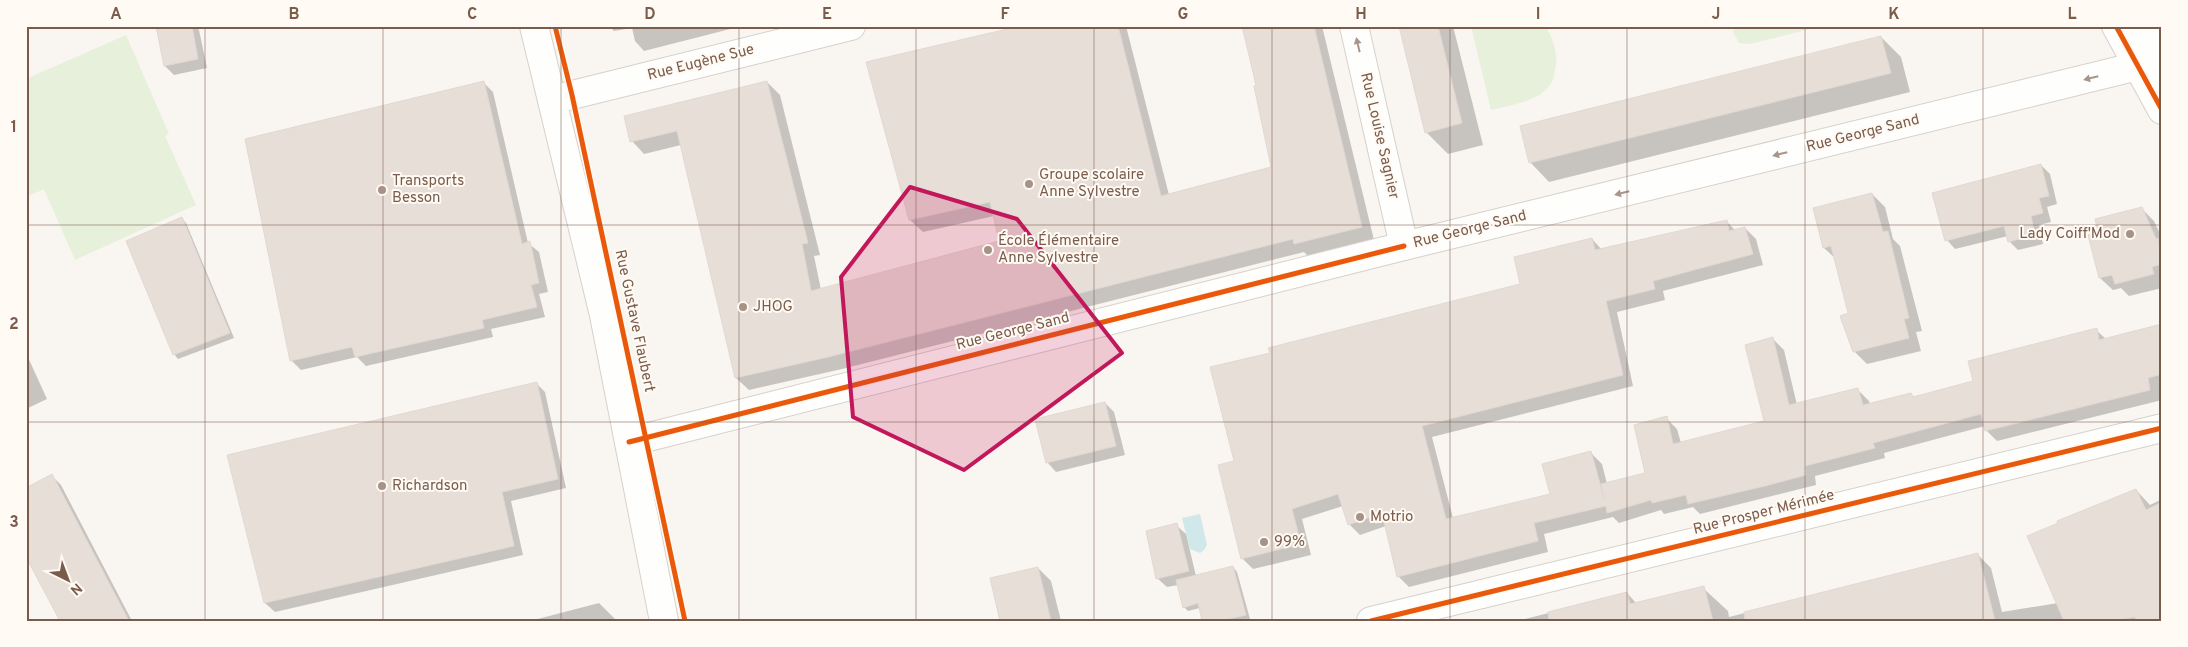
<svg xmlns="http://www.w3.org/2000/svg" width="2188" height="647" font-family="Overpass,sans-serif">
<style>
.green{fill:#e7f0db}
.water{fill:#d0e8ea}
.shadow{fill:#0003}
.building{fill:#e6ded7;stroke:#e2d8d2}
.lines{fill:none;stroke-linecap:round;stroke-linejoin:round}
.pedestrian-casing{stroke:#d7d1cb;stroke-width:30}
.minor-casing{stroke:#d7d1cb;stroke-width:30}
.tertiary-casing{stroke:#d7d1cb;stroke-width:30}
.pedestrian{stroke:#fefefd;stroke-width:28}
.minor{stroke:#fefefd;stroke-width:28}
.tertiary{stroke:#fefefd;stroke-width:28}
.cycleway-casing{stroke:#fffaf3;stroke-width:8}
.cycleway{stroke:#e8590c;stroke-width:5}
.oneway{fill:#a8958b}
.marked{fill:#c2185b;fill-opacity:0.2;stroke:#c2185b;stroke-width:4;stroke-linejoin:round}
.grid{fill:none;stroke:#7a5c4d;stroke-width:1;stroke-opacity:0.55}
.poi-dot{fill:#a69286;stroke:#fffaf3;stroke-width:2}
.labels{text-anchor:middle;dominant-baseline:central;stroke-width:4;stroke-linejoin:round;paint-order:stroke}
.street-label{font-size:15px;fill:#7a5c4d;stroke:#fffaf3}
.poi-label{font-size:15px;fill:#7a5c4d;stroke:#fffaf3;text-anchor:start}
.neatline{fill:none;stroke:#7a5c4d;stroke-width:2}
.grid-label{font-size:16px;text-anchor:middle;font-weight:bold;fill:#7a5c4d}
</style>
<rect width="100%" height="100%" fill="#f9f5f0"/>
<g class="green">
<path d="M1471 26H1546C1553 40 1559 54 1555 70 1554 75 1553 81 1550 85 1538 102 1510 105 1491 110Z"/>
<polygon points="1735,26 1822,26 1750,44 1739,43 1733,32"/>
<polygon points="126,35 169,134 165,136 196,205 75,260 44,189 26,197 26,79"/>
</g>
<polygon class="water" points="1200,514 1207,545 1204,550 1200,553 1190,549 1182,518"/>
<g class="shadow">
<polygon points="163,26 196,26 199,30 207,68 174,75 165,66"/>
<polygon points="609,26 742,26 644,51 635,41 632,28 614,31"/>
<polygon points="1024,26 1126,26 1169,195 1272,168 1257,86 1243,26 1322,26 1374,240 1308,256 1304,252 842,369 749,390 736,378 681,145 644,154 632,141 767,82 780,95 820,255 814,256 821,290 1001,242 994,216 923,232 910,220"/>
<polygon points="1400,26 1453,26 1483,145 1448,154 1426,132"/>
<polygon points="1881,37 1901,57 1910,92 1549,182 1530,162"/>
<polygon points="483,82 493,92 528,243 539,252 548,292 539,294 545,317 491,329 493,337 366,366 357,357 301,370 291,360"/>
<polygon points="2041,165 2050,174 2057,204 2047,207 2051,222 2039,225 2043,244 2018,250 2009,241 2008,236 1955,249 1947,240"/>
<polygon points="1872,194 1885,207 1893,239 1900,246 1922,331 1916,332 1921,351 1867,364 1854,351 1849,314 1836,259 1824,248"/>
<polygon points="2142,209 2154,221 2162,238 2162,288 2129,296 2121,288 2113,290 2100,278 2100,232"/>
<polygon points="182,218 186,223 234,338 178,359 174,354"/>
<polygon points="1726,221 1736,231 1745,228 1756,239 1763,265 1663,291 1665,300 1617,312 1633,386 1432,437 1453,518 1552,495 1591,453 1602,464 1607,484 1647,474 1666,418 1677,429 1681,443 1765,422 1773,339 1784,350 1797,405 1858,390 1869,401 1870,405 1911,394 1914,398 1974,382 2096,330 2106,339 2162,326 2162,400 1997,441 1986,430 1985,426 1884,453 1885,458 1815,476 1816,485 1700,514 1693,507 1664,514 1661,510 1619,523 1613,517 1544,534 1548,552 1409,587 1398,576 1386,526 1360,535 1349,524 1343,506 1302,519 1311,555 1253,569 1242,558 1235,462 1271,354 1522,285 1592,239 1602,250"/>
<polygon points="26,353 47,399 26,409"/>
<polygon points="536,383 545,392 566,488 511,501 523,555 275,612 265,603"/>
<polygon points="1105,403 1114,412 1125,455 1056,472 1047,462"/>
<polygon points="52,476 61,485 132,621 61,621"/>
<polygon points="2136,490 2150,505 2162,499 2162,621 1517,621 1627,593 1637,604 1703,588 1728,611 1729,617 1978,555 1991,568 2002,612 2058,603"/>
<polygon points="1176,525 1186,534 1196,576 1233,567 1237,572 1250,619 1203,621 1200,608 1188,611 1184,607 1178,585 1167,587 1157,578"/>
<polygon points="1038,568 1051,581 1061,621 1001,621"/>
<polygon points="599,603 617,621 530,621"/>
</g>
<g class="building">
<polygon points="156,26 192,26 198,59 164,66"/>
<polygon points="1020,26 1118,26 1161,196 1271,167 1254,86 1256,85 1242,26 1314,26 1362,227 1294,244 1293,239 828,357 735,378 677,131 630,142 624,116 767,81 808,243 802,244 811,291 999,241 990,202 909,220 866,62"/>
<polygon points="1399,26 1438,26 1462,123 1425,133"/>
<polygon points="1881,36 1891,73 1529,163 1520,126"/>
<polygon points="484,81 522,244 530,241 539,283 531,285 537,307 482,320 484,328 355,357 352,347 290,361 245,139"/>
<polygon points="2041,164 2049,196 2039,198 2043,213 2031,216 2035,235 2008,242 2004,226 1945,241 1932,193"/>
<polygon points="1872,193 1883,232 1888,231 1909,318 1904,319 1909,338 1853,352 1840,316 1848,313 1831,246 1823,248 1813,208"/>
<polygon points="2142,207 2156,239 2158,238 2162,264 2152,267 2154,274 2115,284 2112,275 2099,278 2088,235 2098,232 2095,219"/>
<polygon points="182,217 230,333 173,355 126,241"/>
<polygon points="1727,220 1729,231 1745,227 1753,254 1653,281 1655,289 1606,301 1623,375 1422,426 1446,519 1550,494 1542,464 1591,451 1604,498 1601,484 1645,473 1634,425 1667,416 1673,444 1764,421 1745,345 1773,337 1789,405 1858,388 1863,405 1911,393 1913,397 1973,381 1968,361 2097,328 2099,340 2162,324 2162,374 2148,378 2150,390 1985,431 1981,414 1873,443 1875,448 1805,466 1806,475 1765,486 1688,504 1686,495 1652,503 1651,500 1607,513 1606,506 1534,523 1538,541 1397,577 1382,513 1348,525 1338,494 1292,509 1301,544 1241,559 1218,465 1234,461 1210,367 1270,353 1268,348 1520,284 1514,257 1592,238 1595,250"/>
<polygon points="537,382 558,479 502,492 514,546 264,603 227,455"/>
<polygon points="1105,402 1116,446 1046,463 1035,419"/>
<polygon points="52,474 129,621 60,621 26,557 26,488"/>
<polygon points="2136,489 2146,510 2162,502 2162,621 2136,621 2135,617 2112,621 2064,621 2027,536 2058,523 2057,521"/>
<polygon points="1177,523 1189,571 1156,579 1146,531"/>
<polygon points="1978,553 1995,621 1745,621 1744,612"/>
<polygon points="1233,566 1246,615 1220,621 1202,621 1198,603 1183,608 1176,580"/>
<polygon points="1038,567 1051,621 1000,621 990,578"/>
<polygon points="1704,586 1713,621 1549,621 1548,612 1627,592 1630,604"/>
</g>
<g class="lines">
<g class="pedestrian-casing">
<g id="pedestrian">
<polyline points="629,442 1404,246"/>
<polyline points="1371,621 1482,594"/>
</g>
</g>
<g class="minor-casing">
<g id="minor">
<polyline points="534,26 604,315 664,621"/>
<polyline points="1354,26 1404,246 2138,66 2157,80"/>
<polyline points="552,100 851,26"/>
<polyline points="1482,594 2162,428"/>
</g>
</g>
<g class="tertiary-casing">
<g id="tertiary">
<polyline points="2116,26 2162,110"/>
<polyline points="2147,26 2162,53"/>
</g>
</g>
<use href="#pedestrian" class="pedestrian"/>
<use href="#minor" class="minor"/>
<use href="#tertiary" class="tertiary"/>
<g class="cycleway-casing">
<g id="cycleway">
<polyline points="555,26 572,95 685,621"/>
<polyline points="2116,26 2162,110"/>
<polyline points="629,442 1404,246"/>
<polyline points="1371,621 2162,428"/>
</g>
</g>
<use href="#cycleway" class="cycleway"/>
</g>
<defs><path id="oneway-solid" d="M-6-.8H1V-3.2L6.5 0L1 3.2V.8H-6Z" transform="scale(1.25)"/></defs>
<g class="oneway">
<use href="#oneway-solid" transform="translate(1358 45) rotate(-103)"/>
<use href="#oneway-solid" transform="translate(2091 78) rotate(166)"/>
<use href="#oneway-solid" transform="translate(1780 154) rotate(166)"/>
<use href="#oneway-solid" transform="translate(1622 193) rotate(166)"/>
</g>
<path class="marked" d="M910 187 1017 219 1122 353 964 470 853 417 841 277Z"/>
<path class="grid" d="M205 26V621M383 26V621M561 26V621M739 26V621M916 26V621M1094 26V621M1272 26V621M1450 26V621M1627 26V621M1805 26V621M1983 26V621M26 225H2162M26 422H2162"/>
<g class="poi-dot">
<circle cx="1029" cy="184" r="5"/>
<circle cx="382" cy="190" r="5"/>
<circle cx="2130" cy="234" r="5"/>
<circle cx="988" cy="250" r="5"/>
<circle cx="743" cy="307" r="5"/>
<circle cx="382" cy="486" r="5"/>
<circle cx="1360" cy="517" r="5"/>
<circle cx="1264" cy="542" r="5"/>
</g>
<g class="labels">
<g class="street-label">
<text transform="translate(701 63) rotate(-14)">Rue Eugène Sue</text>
<text transform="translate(1863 134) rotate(-14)">Rue George Sand</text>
<text transform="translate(1379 136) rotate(77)">Rue Louise Sagnier</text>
<text transform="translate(1470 230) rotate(-14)">Rue George Sand</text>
<text transform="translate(634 321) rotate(78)">Rue Gustave Flaubert</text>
<text transform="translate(1013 332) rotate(-14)">Rue George Sand</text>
<text transform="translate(1764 513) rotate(-14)">Rue Prosper Mérimée</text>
</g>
<g class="poi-label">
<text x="1039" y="175">Groupe scolaire<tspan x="1039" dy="17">Anne Sylvestre</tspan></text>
<text x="392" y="181">Transports<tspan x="392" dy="17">Besson</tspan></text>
<text x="2120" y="234" text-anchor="end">Lady Coiff'Mod</text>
<text x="998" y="241">École Élémentaire<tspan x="998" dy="17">Anne Sylvestre</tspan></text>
<text x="753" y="307">JHOG</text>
<text x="392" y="486">Richardson</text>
<text x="1370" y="517">Motrio</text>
<text x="1274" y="542">99%</text>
</g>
</g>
<rect width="2188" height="647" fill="none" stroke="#fffaf3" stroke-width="55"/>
<g transform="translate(68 580) rotate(138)" stroke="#fffaf3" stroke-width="4" paint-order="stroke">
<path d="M0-4L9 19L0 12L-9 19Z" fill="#7a5c4d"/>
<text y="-8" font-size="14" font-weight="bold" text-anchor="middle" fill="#7a5c4d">N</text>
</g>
<rect x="28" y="28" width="2132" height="592" class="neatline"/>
<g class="grid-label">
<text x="116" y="19">A</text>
<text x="294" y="19">B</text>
<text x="472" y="19">C</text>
<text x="650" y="19">D</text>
<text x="827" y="19">E</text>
<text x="1005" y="19">F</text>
<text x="1183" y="19">G</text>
<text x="1361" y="19">H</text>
<text x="1538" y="19">I</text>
<text x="1716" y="19">J</text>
<text x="1894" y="19">K</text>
<text x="2072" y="19">L</text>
<text x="14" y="132">1</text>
<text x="14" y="329">2</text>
<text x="14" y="527">3</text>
</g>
</svg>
